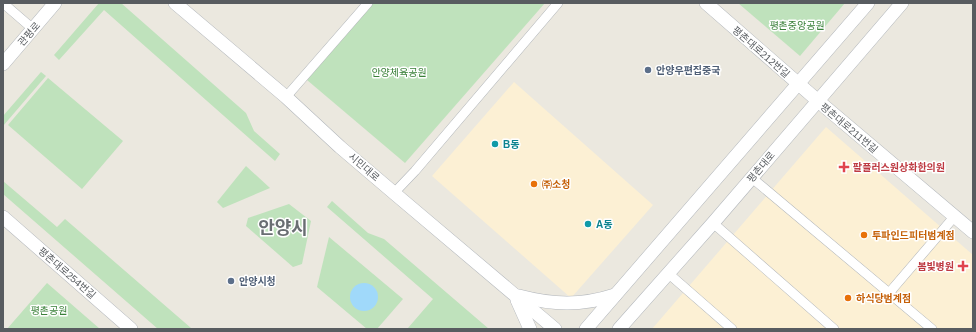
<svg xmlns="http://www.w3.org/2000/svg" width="976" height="332" font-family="Helvetica,'Noto Sans KR',sans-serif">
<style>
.commercial{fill:#fcf0d4}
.green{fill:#bfe2bc}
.water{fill:#a0d9fa}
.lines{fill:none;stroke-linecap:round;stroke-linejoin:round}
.street-casing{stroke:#b2b6ba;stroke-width:10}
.secondary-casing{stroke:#b3b7bc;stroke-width:14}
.street{stroke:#fff;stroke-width:9}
.secondary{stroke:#fff;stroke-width:13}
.service-dot{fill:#5c6f8a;stroke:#fff;stroke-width:1.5}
.culture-dot{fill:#0f9aa8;stroke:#fff;stroke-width:1.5}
.health-dot{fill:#e0444e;stroke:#fff;stroke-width:1.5}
.food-dot{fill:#e8710a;stroke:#fff;stroke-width:1.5}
.labels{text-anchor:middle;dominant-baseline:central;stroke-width:3;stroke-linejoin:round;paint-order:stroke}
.park-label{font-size:10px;fill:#398038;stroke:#fff}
.street-label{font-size:10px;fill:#585c60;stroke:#fff}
.service-label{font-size:10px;font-weight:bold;fill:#4e5e75;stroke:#fff;text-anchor:start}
.culture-label{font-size:10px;font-weight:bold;fill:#0d838f;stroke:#fff;text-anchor:start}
.health-label{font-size:10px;font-weight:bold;fill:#be3a42;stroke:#fff;text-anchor:start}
.food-label{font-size:10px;font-weight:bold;fill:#c56008;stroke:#fff;text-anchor:start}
.town-label{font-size:18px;font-weight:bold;fill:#696e72;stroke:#fff}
</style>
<rect width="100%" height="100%" fill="#ebe8df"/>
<g class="commercial">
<polygon points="514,82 653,205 571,298 432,176"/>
<polygon points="826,127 973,255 973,329 652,329"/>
</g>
<g class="green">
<polygon points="99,3 121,3 246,113 254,131 280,154 275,161 104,10 59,60 54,55"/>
<polygon points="373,3 545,3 405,163 307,80"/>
<polygon points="738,3 845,3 800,56"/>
<polygon points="41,72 46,76 3,126 3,116"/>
<polygon points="48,78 123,141 82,189 8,125"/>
<polygon points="246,166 270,188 223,208 217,202"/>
<polygon points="3,181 57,227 65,219 191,328 190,329 158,329 3,194"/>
<polygon points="332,201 368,233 384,239 489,329 409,329 408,328 433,299 327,207"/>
<polygon points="289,204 311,221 302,264 293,267 246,226 248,218"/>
<polygon points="329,237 403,299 377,329 367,329 317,287"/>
<polygon points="47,283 100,329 7,329"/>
</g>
<circle class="water" cx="364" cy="297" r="14"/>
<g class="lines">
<g class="street-casing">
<g id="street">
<polyline points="3,3 33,29"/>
<polyline points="286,97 368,3"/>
<polyline points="752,178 932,329"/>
<polyline points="394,193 415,171 558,3"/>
<polyline points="713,223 834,329"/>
<polyline points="669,274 732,329"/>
<polyline points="889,293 954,217"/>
</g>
</g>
<g class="secondary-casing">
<g id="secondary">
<polyline points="175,3 286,97 340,147 394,193 555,329"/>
<polyline points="706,3 817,100 973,232"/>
<polyline points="3,64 55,3"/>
<polyline points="3,217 131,329"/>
<path d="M519 296C553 305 581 306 615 295"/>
<polyline points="517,300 530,329"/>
<polyline points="586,329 868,3"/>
<polyline points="619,329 713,223 902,3"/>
</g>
</g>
<use href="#street" class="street"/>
<use href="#secondary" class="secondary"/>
</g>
<g class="service-dot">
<circle cx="648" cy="70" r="4"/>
<circle cx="231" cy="281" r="4"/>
</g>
<g class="culture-dot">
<circle cx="495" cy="144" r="4"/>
<circle cx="588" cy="224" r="4"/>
</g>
<g class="health-dot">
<path d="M842 161h4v4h4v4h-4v4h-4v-4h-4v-4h4z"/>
<path d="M961 260h4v4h4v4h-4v4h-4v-4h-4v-4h4z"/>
</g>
<g class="food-dot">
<circle cx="534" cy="184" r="4"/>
<circle cx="864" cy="235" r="4"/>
<circle cx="848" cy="298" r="4"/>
</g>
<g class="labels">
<g class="park-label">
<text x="797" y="25">평촌중앙공원</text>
<text x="399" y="72">안양체육공원</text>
<text x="49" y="310">평촌공원</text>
</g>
<g class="street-label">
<text transform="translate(29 34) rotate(-49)">관평로</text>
<text transform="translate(761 52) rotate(41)">평촌대로212번길</text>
<text transform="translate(849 128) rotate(40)">평촌대로211번길</text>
<text transform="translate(364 167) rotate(41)">시민대로</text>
<text transform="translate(761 167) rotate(-50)">평촌대로</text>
<text transform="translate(67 273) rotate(41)">평촌대로254번길</text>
</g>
<g class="service-label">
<text x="656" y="70">안양우편집중국</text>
<text x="239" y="281">안양시청</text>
</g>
<g class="culture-label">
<text x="503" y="144">B동</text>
<text x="596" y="224">A동</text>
</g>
<g class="health-label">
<text x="853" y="167">팔플러스원상화한의원</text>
<text x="954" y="266" text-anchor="end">봄빛병원</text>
</g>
<g class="food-label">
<text x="542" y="184">㈜소청</text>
<text x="872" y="235">투파인드피터범계점</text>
<text x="856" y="298">하식당범계점</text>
</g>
<g class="town-label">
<text x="283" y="228">안양시</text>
</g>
</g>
<rect width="976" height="332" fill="none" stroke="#585c60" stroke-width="8"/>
</svg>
